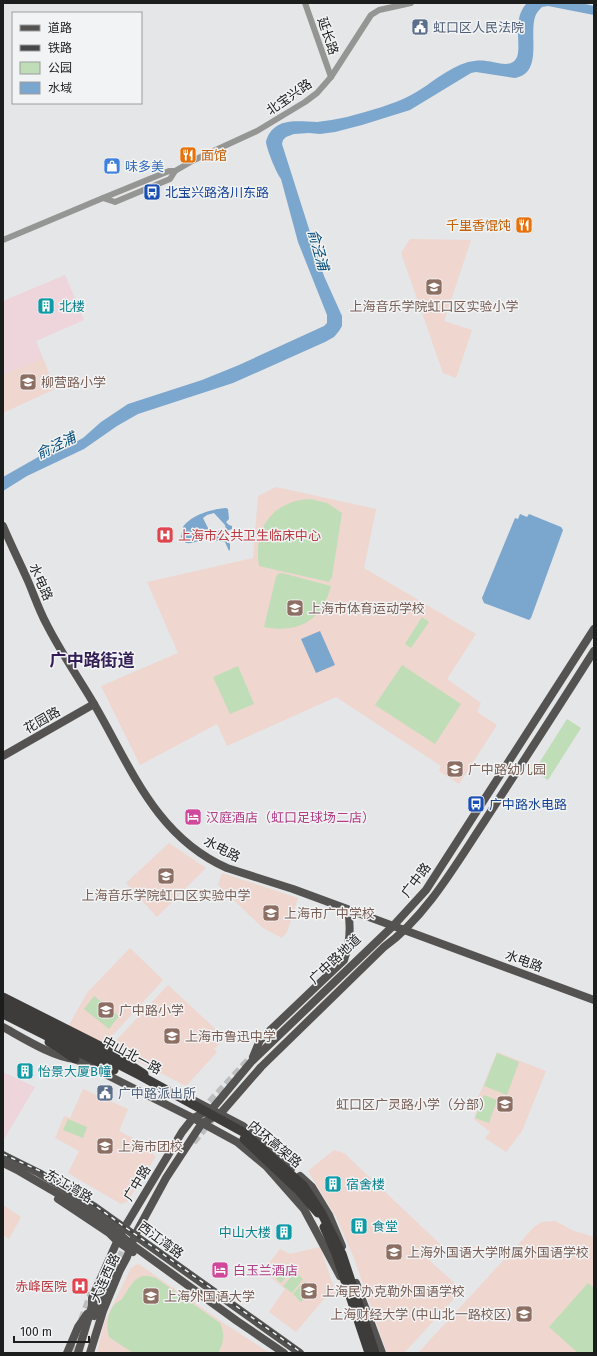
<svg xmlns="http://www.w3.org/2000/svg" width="597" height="1356" font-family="'Fira Sans','Noto Sans SC',sans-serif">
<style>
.commercial{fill:#eed4db}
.education{fill:#efd6cf}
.green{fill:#bfdeb8}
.water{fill:#7ba6cd;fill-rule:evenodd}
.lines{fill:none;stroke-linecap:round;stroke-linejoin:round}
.major-tunnel{stroke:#bdbebf;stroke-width:8;stroke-dasharray:8 4;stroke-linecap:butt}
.minor{stroke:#959594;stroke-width:6}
.major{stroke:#545352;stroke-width:8}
.highway{stroke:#3d3c3b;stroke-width:9}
.rail-casing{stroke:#454646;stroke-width:3}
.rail{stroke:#f2f3f4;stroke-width:1.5;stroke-dasharray:4.5;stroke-linecap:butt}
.highway-bridge{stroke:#3d3c3b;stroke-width:9}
.labels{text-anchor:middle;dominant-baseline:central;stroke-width:3;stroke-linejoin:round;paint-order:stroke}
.service-label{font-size:13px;fill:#4e5e75;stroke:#f2f3f4;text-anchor:start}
.street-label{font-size:13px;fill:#1c1d1d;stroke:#f2f3f4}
.food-label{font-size:13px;fill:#c56008;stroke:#f2f3f4;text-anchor:start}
.shop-label{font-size:13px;fill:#366cbe;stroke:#f2f3f4;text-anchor:start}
.transit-label{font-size:13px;fill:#164399;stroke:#f2f3f4;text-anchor:start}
.culture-label{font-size:13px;fill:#0d838f;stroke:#f2f3f4;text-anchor:start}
.education-label{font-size:13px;fill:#785e54;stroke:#f2f3f4;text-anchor:start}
.health-label{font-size:13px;fill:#be3a42;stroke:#f2f3f4;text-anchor:start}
.hotel-label{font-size:13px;fill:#b23c85;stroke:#f2f3f4;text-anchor:start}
.water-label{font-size:14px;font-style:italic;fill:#004b7c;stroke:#f2f3f4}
.district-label{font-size:17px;font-weight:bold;fill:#331e58;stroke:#f2f3f4}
</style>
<rect width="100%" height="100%" fill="#e5e6e7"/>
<g class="commercial">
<polygon points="65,275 84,320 36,341 43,358 3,375 3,301"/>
<polygon points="3,1072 35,1087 3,1141"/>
</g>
<g class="education">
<polygon points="410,239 471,240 444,321 472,330 456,378 443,373 401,253"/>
<polygon points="43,358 55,389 3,413 3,375"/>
<polygon points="276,487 376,509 364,568 476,634 447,679 481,703 477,712 497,725 459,784 439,771 441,766 336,697 227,746 217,724 140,765 101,686 178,653 147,582 253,558 258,496"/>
<polygon points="169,843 206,868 157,917 126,883"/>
<polygon points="222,873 298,898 287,932 282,938 263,928 218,885"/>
<polygon points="130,948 163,980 104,1045 68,1027 87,993"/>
<polygon points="168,985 225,1038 214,1049 217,1052 186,1086 110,1047"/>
<polygon points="497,1052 546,1071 522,1131 506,1152 485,1138 490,1132 474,1119 478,1106 475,1102 481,1091"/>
<polygon points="83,1089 128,1109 119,1131 135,1139 134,1142 156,1156 127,1202 121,1204 68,1173 79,1151 55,1138 64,1116 70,1118"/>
<polygon points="334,1150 344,1153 442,1246 430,1261 462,1290 404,1353 387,1353 354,1258 336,1217 308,1171"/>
<polygon points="3,1205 21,1217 9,1239 3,1235"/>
<polygon points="555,1221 574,1231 594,1237 594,1353 418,1353 535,1226 542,1222"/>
<polygon points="320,1247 336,1294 324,1299 296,1332 269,1312 285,1289 263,1271 280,1249 290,1254"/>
<polygon points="138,1264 140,1265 225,1324 270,1353 97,1353 104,1323 131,1268"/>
</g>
<g class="green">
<path d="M310 499 327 503 342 513 332 577 329 582 259 566C253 530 271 501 310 499Z"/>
<path d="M282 573 331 586C322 620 299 634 264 627L276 577 278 574Z"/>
<polygon points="422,617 429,622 411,648 405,644"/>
<polygon points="402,665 461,704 435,744 375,705"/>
<polygon points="238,666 254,704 230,714 213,677"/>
<polygon points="567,719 581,728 548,780 534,771"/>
<polygon points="94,996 119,1016 109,1029 84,1009"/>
<polygon points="497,1053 519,1062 507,1095 484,1086"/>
<polygon points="484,1095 497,1100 489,1123 475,1118"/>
<polygon points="68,1119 87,1127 83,1138 63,1130"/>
<polygon points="284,1263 293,1270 281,1283 273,1276"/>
<polygon points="295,1272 303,1279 292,1293 283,1286"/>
<path d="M142 1276H148L156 1278 220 1323C225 1334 224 1343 218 1353H133L109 1337C106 1326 107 1313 115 1304 117 1302 120 1301 122 1299 128 1290 132 1280 142 1276Z"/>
<polygon points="304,1281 313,1288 301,1302 293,1294"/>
<polygon points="588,1283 594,1288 594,1353 578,1353 549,1327"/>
</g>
<g class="water">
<path d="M527 3H581L594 6V15L548 6 542 7C539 10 536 13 535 17 529 36 543 73 515 78L476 72 471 73 410 110 362 125 335 132 320 134 309 133 294 134 286 137 283 140 282 144 324 276 342 316V326L339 331 334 337 325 342 233 383 138 414 117 426 84 449 27 476 3 491V477L54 448 72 444 83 438 101 422 128 404 202 380 239 365 324 326 327 323V315L298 242 281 179C276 172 267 150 266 142 266 140 268 136 269 134 280 117 300 122 317 122 326 121 337 119 347 117 368 111 393 105 413 94 431 84 447 68 468 62 474 61 480 60 486 61 494 61 505 67 513 62 526 54 509 21 527 3Z"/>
<path d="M226 508 228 509 229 519 226 522 229 525 232 526V529L226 531 227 541 230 544V549L229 551 225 542 217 541 214 538 208 536C201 540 194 544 186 543L181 537C182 534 182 530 183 527 191 515 212 509 226 508ZM214 513 225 525 226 529 222 531 209 530 203 518 207 515Z"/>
<polygon points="520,514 527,517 529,514 561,527 563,530 531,618 529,620 484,603 482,598 515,518 518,519"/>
<polygon points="320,631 335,665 316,673 301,639"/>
</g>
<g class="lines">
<g class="major-tunnel">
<polyline points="202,1111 251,1058"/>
<polyline points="193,1142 211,1120"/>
<polyline points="114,1270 128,1242"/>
<polyline points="82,1320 92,1293"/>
<polyline points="73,1353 79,1333"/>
</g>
<g class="minor">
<polyline points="305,3 331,77"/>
<polyline points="103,198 169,171 175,171"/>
<polyline points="3,240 103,198 115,202 170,179 175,171 194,160 257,131 305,102 317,93 331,77 371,15 379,10 411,3"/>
</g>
<g class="major">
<path d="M3 526C11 545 20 563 28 581 34 595 39 610 46 623 60 651 78 677 94 704 131 767 155 836 227 868L293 889 594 1000"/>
<polyline points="3,756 94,704"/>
<path d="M3 1027C23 1038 53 1057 75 1059L193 1118 237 1142 267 1167 304 1209 340 1276"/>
<path d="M253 1057 260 1040 344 960C350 944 351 927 348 910"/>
<polyline points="195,1101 243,1126 291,1169"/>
<polyline points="3,1155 39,1173 95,1207 300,1353"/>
<polyline points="3,1163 19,1171 91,1213 112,1228 131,1244 237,1321 284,1353"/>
<polyline points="300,1176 312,1187 329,1215 342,1246"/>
<polyline points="58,1199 109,1233 117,1241 133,1252"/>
<polyline points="356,1283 382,1353"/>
<polyline points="94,1316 114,1270"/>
<polyline points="67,1353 78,1327 87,1314"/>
<polyline points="78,1353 92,1306 92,1298 120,1235 170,1152 182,1132 193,1118 212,1109 252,1061 393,926 426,890 594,629"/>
<path d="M90 1353 103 1311 120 1270 127 1257 135 1235 166 1178 202 1123 220 1114 261 1067 384 947C426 917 456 864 484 822 521 765 558 708 594 651"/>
</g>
<g class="highway">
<polyline points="3,997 104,1048 144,1074"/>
<polyline points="49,1042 58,1047 75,1059"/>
<polyline points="244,1139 298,1190 318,1213"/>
<polyline points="324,1227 336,1254 369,1353"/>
</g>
<g class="rail-casing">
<polyline id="rail" points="3,1154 40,1171 94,1205 302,1353"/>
</g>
<use href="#rail" class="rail"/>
<g class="highway-bridge">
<polyline points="3,1005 141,1076 243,1132 303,1185 321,1212 342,1254 375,1353"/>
<polyline points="3,1014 114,1070"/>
</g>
</g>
<defs>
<g id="civic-square" transform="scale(0.9)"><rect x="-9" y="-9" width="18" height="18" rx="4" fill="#5c6f8a" stroke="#f2f3f4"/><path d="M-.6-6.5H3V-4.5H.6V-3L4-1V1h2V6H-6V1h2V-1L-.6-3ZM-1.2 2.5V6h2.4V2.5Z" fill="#fff"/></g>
<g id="restaurant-square" transform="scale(0.9)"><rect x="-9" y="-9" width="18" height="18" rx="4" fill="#e8710a" stroke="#f2f3f4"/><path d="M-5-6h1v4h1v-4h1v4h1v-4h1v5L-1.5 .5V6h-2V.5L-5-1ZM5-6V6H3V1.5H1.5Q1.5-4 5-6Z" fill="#fff"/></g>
<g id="shop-square" transform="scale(0.9)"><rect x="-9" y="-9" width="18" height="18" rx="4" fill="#3f7fe0" stroke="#f2f3f4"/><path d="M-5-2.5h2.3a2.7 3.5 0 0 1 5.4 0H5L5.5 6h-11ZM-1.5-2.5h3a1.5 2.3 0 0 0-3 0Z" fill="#fff"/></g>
<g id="bus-square" transform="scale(0.9)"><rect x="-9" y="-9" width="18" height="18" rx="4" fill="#1a4fb4" stroke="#f2f3f4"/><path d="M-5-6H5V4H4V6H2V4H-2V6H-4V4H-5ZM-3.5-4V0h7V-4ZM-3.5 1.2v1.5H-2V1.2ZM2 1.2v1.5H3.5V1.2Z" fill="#fff"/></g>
<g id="school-square" transform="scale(0.9)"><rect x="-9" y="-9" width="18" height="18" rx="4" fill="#8d6e63" stroke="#f2f3f4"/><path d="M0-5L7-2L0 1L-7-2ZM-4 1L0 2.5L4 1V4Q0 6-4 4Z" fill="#fff"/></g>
<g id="building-square" transform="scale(0.9)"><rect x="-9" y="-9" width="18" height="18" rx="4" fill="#0f9aa8" stroke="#f2f3f4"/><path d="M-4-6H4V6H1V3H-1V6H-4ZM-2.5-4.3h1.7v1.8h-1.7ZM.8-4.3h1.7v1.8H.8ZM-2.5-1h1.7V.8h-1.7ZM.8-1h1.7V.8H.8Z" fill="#fff"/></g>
<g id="hospital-square" transform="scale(0.9)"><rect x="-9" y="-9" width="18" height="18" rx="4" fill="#e0444e" stroke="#f2f3f4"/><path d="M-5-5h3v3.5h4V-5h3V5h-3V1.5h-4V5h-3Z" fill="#fff"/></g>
<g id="hotel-square" transform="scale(0.9)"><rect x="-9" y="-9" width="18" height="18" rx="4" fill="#d1479c" stroke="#f2f3f4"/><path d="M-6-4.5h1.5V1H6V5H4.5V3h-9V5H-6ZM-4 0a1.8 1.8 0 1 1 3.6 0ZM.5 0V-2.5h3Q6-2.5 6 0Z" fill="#fff"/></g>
<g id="university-square" transform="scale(0.9)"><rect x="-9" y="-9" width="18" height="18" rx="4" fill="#8d6e63" stroke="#f2f3f4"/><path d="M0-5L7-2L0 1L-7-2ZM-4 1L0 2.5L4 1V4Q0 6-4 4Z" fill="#fff"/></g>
</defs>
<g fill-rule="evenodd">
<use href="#civic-square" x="420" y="27"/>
<use href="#restaurant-square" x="188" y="155"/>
<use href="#shop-square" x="112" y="166"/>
<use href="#bus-square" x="152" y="192"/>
<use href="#restaurant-square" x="524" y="225"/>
<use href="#school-square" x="434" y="287"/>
<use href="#building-square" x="46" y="306"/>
<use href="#school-square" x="28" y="382"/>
<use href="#hospital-square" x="165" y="535"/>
<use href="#school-square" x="295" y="608"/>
<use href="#school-square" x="455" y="769"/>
<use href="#bus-square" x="476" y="804"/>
<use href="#hotel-square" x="193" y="817"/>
<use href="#school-square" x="166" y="876"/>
<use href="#school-square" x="271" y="913"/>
<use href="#school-square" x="106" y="1010"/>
<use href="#school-square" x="172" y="1036"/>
<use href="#building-square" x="25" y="1071"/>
<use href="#civic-square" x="105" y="1093"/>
<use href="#school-square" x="505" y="1104"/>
<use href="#school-square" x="105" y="1146"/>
<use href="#building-square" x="333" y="1184"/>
<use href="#building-square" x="359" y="1226"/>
<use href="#building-square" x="284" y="1232"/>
<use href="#school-square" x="394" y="1252"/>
<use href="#hotel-square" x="220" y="1270"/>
<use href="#hospital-square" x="80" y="1286"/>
<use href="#school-square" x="309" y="1291"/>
<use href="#university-square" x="151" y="1296"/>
<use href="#university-square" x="524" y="1314"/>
</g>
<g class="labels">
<g class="service-label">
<text x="433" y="27">虹口区人民法院</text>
<text x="118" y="1093">广中路派出所</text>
</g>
<g class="street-label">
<text transform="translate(328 36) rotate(71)">延长路</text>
<text transform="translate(289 97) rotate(-35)">北宝兴路</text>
<text transform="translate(41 582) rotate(66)">水电路</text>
<text transform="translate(42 720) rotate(-30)">花园路</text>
<text transform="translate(222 849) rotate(28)">水电路</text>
<text transform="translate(416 880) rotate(-53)">广中路</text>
<text transform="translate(335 959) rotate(-43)">广中路地道</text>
<text transform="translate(524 961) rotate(20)">水电路</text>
<text transform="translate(132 1055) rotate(28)">中山北一路</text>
<text transform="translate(275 1144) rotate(40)">内环高架路</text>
<text transform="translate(137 1183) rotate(-59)">广中路</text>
<text transform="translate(69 1186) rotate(30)">东江湾路</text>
<text transform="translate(161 1240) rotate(36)">西江湾路</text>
<text transform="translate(105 1278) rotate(-66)">大连西路</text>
</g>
<g class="food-label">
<text x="201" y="155">面馆</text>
<text x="511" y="225" text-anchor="end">千里香馄饨</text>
</g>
<g class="shop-label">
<text x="125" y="166">味多美</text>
</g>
<g class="transit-label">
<text x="165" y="192">北宝兴路洛川东路</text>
<text x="489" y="804">广中路水电路</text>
</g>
<g class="culture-label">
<text x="59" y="306">北楼</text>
<text x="38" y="1071">怡景大厦B幢</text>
<text x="346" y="1184">宿舍楼</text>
<text x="372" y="1226">食堂</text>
<text x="271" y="1232" text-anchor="end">中山大楼</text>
</g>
<g class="education-label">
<text x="434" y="306" text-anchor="middle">上海音乐学院虹口区实验小学</text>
<text x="41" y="382">柳营路小学</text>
<text x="308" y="608">上海市体育运动学校</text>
<text x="468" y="769">广中路幼儿园</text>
<text x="166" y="895" text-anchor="middle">上海音乐学院虹口区实验中学</text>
<text x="284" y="913">上海市广中学校</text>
<text x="119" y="1010">广中路小学</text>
<text x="185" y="1036">上海市鲁迅中学</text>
<text x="492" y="1104" text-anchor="end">虹口区广灵路小学（分部）</text>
<text x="118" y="1146">上海市团校</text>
<text x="407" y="1252">上海外国语大学附属外国语学校</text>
<text x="322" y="1291">上海民办克勒外国语学校</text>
<text x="164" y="1296">上海外国语大学</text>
<text x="511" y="1314" text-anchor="end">上海财经大学 (中山北一路校区)</text>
</g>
<g class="health-label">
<text x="178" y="535">上海市公共卫生临床中心</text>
<text x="67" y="1286" text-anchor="end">赤峰医院</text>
</g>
<g class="hotel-label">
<text x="206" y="817">汉庭酒店（虹口足球场二店）</text>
<text x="233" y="1270">白玉兰酒店</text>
</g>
<g class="water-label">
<text transform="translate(318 250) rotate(74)">俞泾浦</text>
<text transform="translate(56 446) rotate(-26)">俞泾浦</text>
</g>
<g class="district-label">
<text x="92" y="660">广中路街道</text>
</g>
</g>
<rect width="597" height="1356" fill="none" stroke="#1c1d1d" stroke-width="8"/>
<rect x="12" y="12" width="130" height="92" fill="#f2f3f4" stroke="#9c9d9e"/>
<rect x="20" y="25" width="20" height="6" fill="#545352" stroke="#9c9d9e"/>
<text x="48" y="32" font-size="12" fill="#1c1d1d">道路</text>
<rect x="20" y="45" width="20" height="6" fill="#454646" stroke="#9c9d9e"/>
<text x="48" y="52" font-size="12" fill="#1c1d1d">铁路</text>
<rect x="20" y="62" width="20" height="12" fill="#bfdeb8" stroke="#9c9d9e"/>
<text x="48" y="72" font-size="12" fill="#1c1d1d">公园</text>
<rect x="20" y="82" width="20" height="12" fill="#7ba6cd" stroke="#9c9d9e"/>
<text x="48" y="92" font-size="12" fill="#1c1d1d">水域</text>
<path d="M14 1336v6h75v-6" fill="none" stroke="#1c1d1d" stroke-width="2"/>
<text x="20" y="1336" font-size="12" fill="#1c1d1d" stroke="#f2f3f4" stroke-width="3" paint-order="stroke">100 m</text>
</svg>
